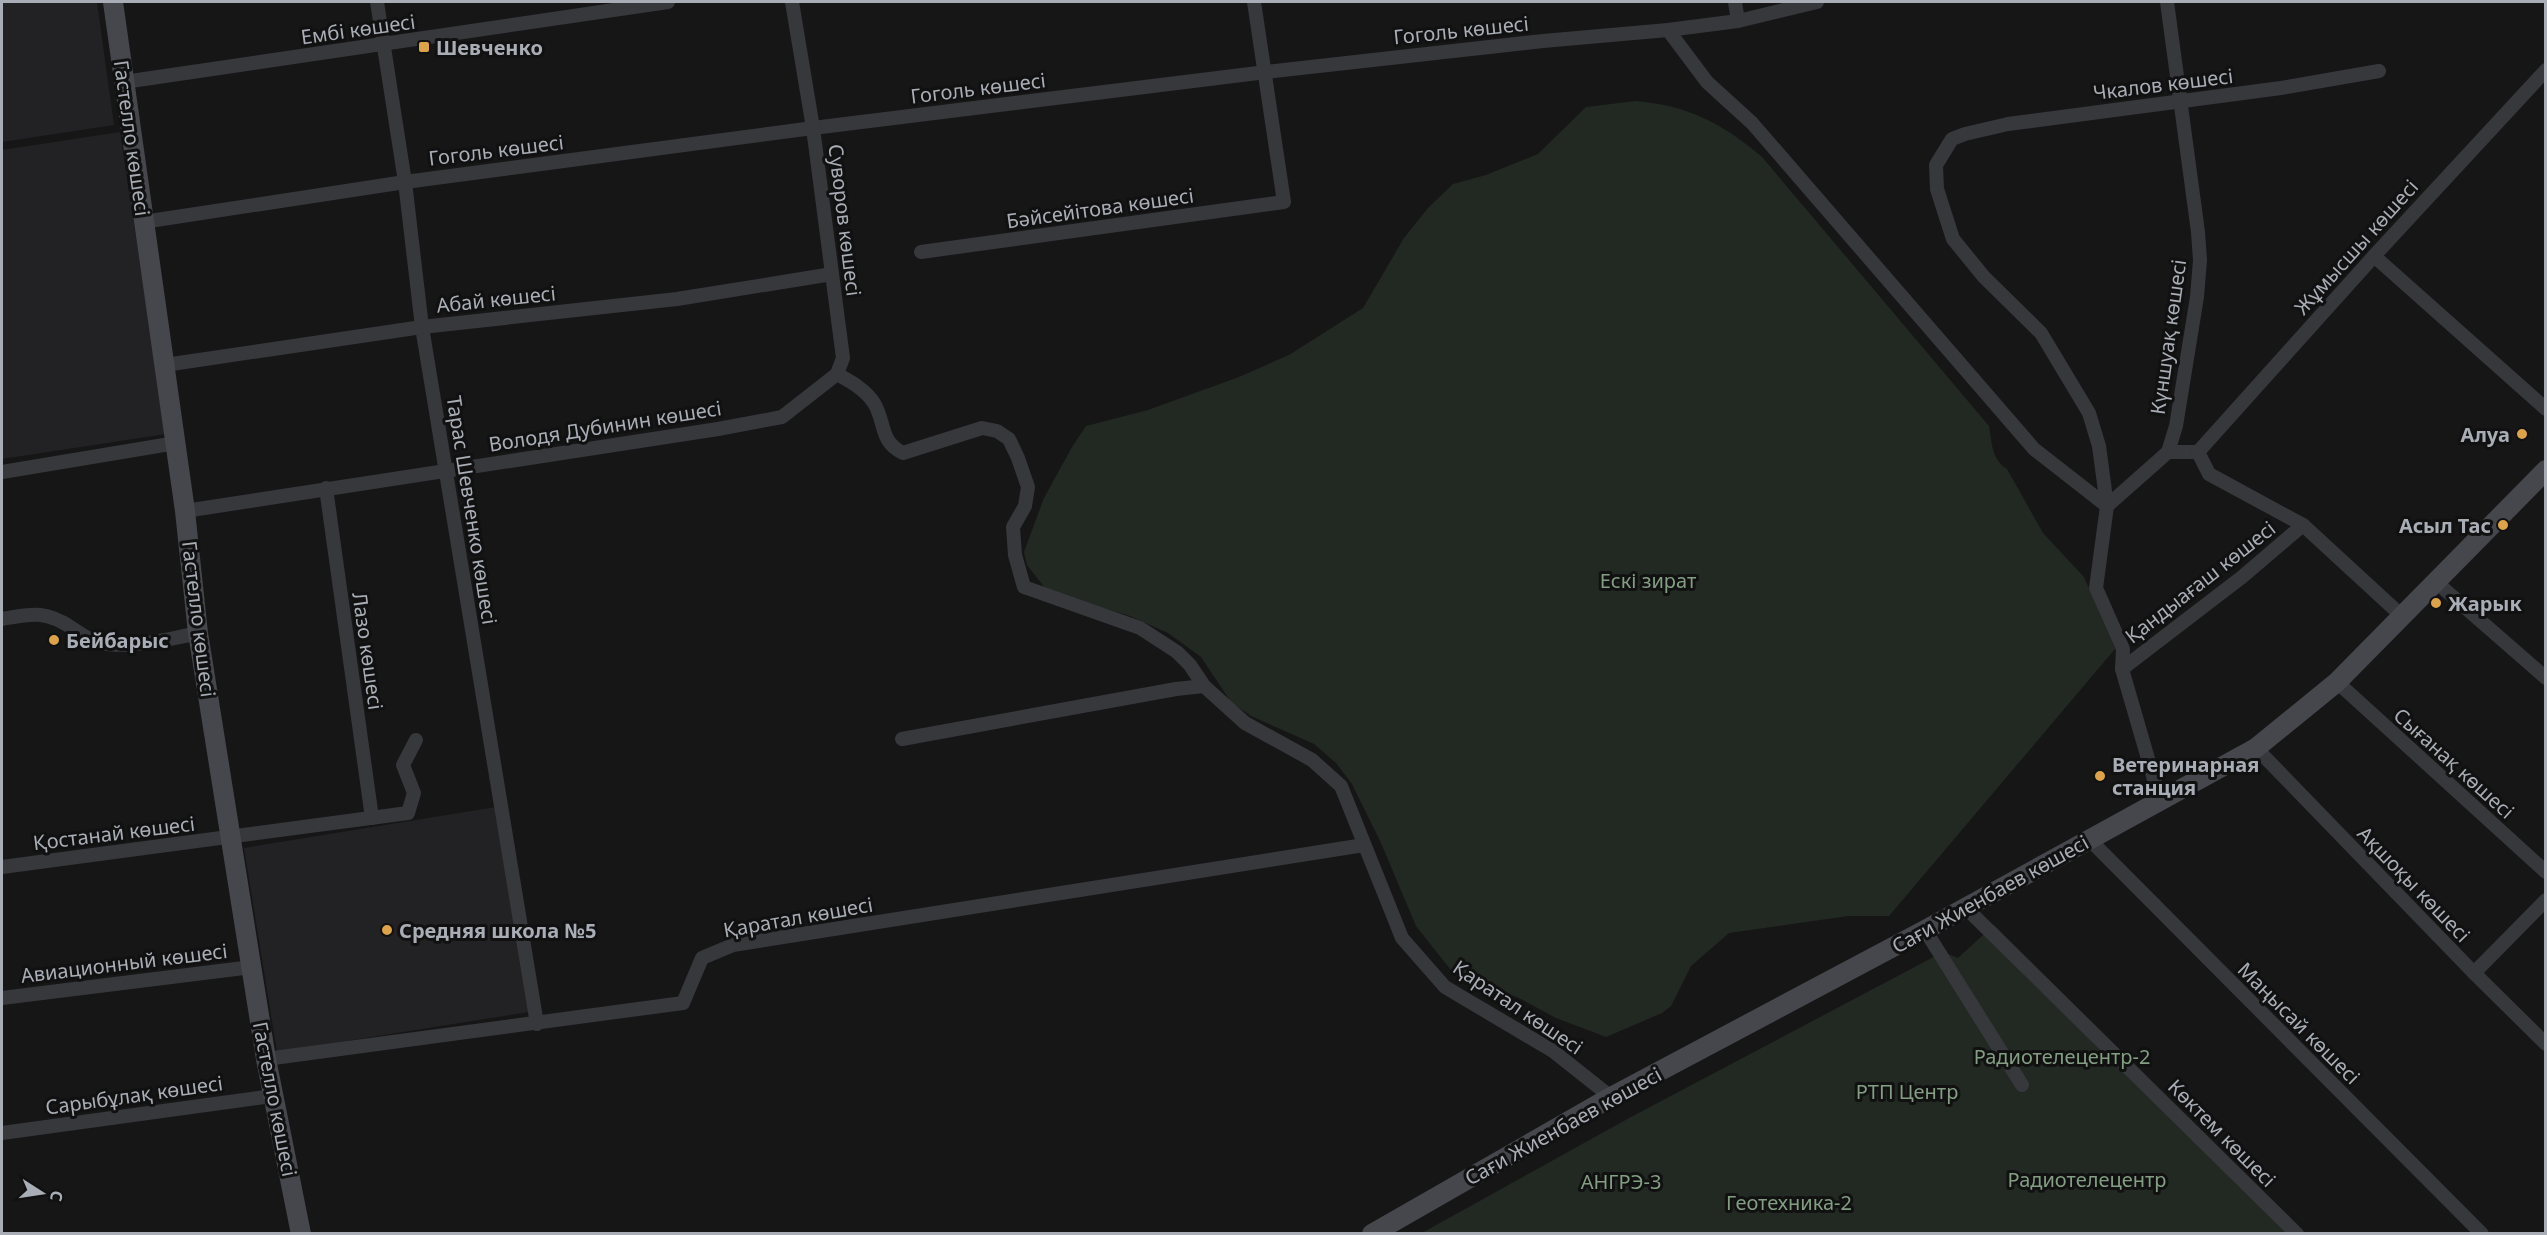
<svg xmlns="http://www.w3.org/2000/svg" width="2547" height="1235" font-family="'Noto Sans',sans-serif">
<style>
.built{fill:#222224}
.green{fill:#222923}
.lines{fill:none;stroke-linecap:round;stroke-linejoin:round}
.street{stroke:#37383c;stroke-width:14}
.secondary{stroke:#45474c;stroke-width:20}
.poi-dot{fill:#dca349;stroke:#111112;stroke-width:2}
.labels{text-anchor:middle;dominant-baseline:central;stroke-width:6;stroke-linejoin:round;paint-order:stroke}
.street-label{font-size:20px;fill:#a9aeb6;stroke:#111112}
.poi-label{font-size:20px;font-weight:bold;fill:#a9aeb6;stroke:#111112;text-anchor:start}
.park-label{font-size:20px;fill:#839e83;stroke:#111112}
</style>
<rect width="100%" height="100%" fill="#161617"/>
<g class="built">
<polygon points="2,2 97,2 114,125 2,142"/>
<polygon points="120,132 166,434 2,459 2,150"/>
<polygon points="496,807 529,1012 277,1052 244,848"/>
</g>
<g class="green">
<path d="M1636 101C1689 106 1722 123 1762 157L1989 426C1992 442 1991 459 2007 469L2043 533 2084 577 2115 649 1889 916H1848L1729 933 1691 966 1671 1006 1662 1013 1606 1037 1556 1018 1517 997 1464 981 1454 974 1416 926 1381 843 1352 784 1336 763 1314 744 1251 716 1231 702 1201 657 1168 633 1130 616 1072 599 1045 588 1027 565 1024 552 1044 498 1072 447 1086 426 1148 410 1239 377 1289 355 1363 308 1404 238 1428 208 1453 184 1486 175 1538 154 1586 107Z"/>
<polygon points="1994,925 2305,1233 1420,1234 1631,1117 1943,952 1958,958"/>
</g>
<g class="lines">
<g class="street">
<polyline points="377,2 405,182 422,327 537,1024"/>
<polyline points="1735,2 1738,21"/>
<polyline points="1668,30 1707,82 1752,123 2034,449 2107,506"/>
<polyline points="124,82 668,2"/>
<polyline points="143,222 405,182 813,128 1266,72 1543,41 1668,30 1738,21 1817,2"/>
<polyline points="921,252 1284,202 1254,2"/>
<polyline points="2374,256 2546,409"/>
<polyline points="165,365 422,327 677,299 832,274"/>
<path d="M837 374C851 382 865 389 874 403 886 423 879 441 903 453L982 428 997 431 1009 439 1018 458 1028 487 1025 506 1013 527 1015 555 1024 587 1140 628 1177 652 1190 665 1204 686 1245 723 1312 760 1341 786 1402 938 1445 987 1553 1051 1611 1097"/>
<polyline points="2168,452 2198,452"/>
<polyline points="2198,452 2374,256 2546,70"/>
<polyline points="2198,452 2209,474 2303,525 2403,617"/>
<polyline points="2,472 176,443"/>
<polyline points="326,488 372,818"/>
<polyline points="2107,506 2168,452 2176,426 2197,297 2200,260 2198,232 2167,2"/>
<polyline points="185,511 718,429 782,417 837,374 843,358 813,128 792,2"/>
<polyline points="2436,582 2546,678"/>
<path d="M2 619C32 614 45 610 72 628 81 634 90 641 101 643 128 649 171 639 198 633"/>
<polyline points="2122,669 2242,577 2303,525"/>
<polyline points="2337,682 2546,872"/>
<polyline points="902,739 1176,689 1204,686"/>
<polyline points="2256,748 2474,973 2546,1044"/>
<polyline points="2160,800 2122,669 2123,649 2096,588 2107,506 2099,446 2089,413 2041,333 1984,277 1953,239 1937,189 1936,165 1952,139 1965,134 2008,124 2281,88 2379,71"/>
<polyline points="2089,839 2482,1234"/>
<polyline points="2,867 408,813 414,793 403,765 416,740"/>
<polyline points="1966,908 2297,1234"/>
<polyline points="1925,930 2022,1085"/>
<polyline points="2474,973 2546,900"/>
<polyline points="2,998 252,967"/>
<polyline points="266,1059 683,1003 702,958 733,945 1364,845"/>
<polyline points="2,1133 272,1096"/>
</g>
<g class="secondary">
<polyline points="113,2 185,511 198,633 266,1059 301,1234"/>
<polyline points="1372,1234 1611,1097 1925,930 2256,748 2337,682 2546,470"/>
</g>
</g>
<g class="poi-dot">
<rect x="418" y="41" width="12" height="12" rx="3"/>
<circle cx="2522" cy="434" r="6"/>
<circle cx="2503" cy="525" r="6"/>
<circle cx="2436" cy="603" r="6"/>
<circle cx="54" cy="640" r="6"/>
<circle cx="2100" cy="776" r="6"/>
<circle cx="387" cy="930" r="6"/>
</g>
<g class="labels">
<g class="street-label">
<text transform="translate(358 29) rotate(-8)">Ембі көшесі</text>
<text transform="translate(1461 30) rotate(-6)">Гоголь көшесі</text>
<text transform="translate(2163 84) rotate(-7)">Чкалов көшесі</text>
<text transform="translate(978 88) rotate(-7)">Гоголь көшесі</text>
<text transform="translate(132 138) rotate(82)">Гастелло көшесі</text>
<text transform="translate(496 150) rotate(-7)">Гоголь көшесі</text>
<text transform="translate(1100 208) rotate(-8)">Бәйсейітова көшесі</text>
<text transform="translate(845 220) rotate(83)">Суворов көшесі</text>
<text transform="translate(2356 247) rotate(-48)">Жұмысшы көшесі</text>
<text transform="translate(496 299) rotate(-6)">Абай көшесі</text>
<text transform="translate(2168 337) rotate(-82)">Күншуақ көшесі</text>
<text transform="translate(605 426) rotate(-9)">Володя Дубинин көшесі</text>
<text transform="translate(472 510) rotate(81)">Тарас Шевченко көшесі</text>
<text transform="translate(2200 582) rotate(-38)">Қандыағаш көшесі</text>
<text transform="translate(199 619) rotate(83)">Гастелло көшесі</text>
<text transform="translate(368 651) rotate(82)">Лазо көшесі</text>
<text transform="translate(2454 763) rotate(42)">Сығанақ көшесі</text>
<text transform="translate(114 833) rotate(-7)">Қостанай көшесі</text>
<text transform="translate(2414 884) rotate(46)">Ақшоқы көшесі</text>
<text transform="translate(1990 894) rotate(-29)">Сағи Жиенбаев көшесі</text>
<text transform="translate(798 917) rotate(-10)">Қаратал көшесі</text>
<text transform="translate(124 963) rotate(-7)">Авиационный көшесі</text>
<text transform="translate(1518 1007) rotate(34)">Қаратал көшесі</text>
<text transform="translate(2299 1023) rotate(45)">Маңысай көшесі</text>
<text transform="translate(134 1095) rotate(-8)">Сарыбұлақ көшесі</text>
<text transform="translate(275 1099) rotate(79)">Гастелло көшесі</text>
<text transform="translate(1563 1126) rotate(-29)">Сағи Жиенбаев көшесі</text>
<text transform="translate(2222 1133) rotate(45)">Көктем көшесі</text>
</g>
<g class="poi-label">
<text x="436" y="47">Шевченко</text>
<text x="2510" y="434" text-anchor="end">Алуа</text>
<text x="2491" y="525" text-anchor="end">Асыл Тас</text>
<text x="2448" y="603">Жарык</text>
<text x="66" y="640">Бейбарыс</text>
<text x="2112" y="764">Ветеринарная<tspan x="2112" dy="23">станция</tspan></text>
<text x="399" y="930">Средняя школа №5</text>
</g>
<g class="park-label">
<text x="1648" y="580">Ескі зират</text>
<text x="2062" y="1056">Радиотелецентр-2</text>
<text x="1907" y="1091">РТП Центр</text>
<text x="2087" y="1179">Радиотелецентр</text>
<text x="1621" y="1181">АНГРЭ-3</text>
<text x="1789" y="1202">Геотехника-2</text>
</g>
</g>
<rect width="2547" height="1235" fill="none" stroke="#a9aeb6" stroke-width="6"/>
<g transform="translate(42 1193) rotate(102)" stroke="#111112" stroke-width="4.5" paint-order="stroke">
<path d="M0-4.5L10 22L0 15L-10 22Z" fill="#a9aeb6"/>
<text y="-9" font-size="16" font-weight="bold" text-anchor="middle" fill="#a9aeb6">С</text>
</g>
</svg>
